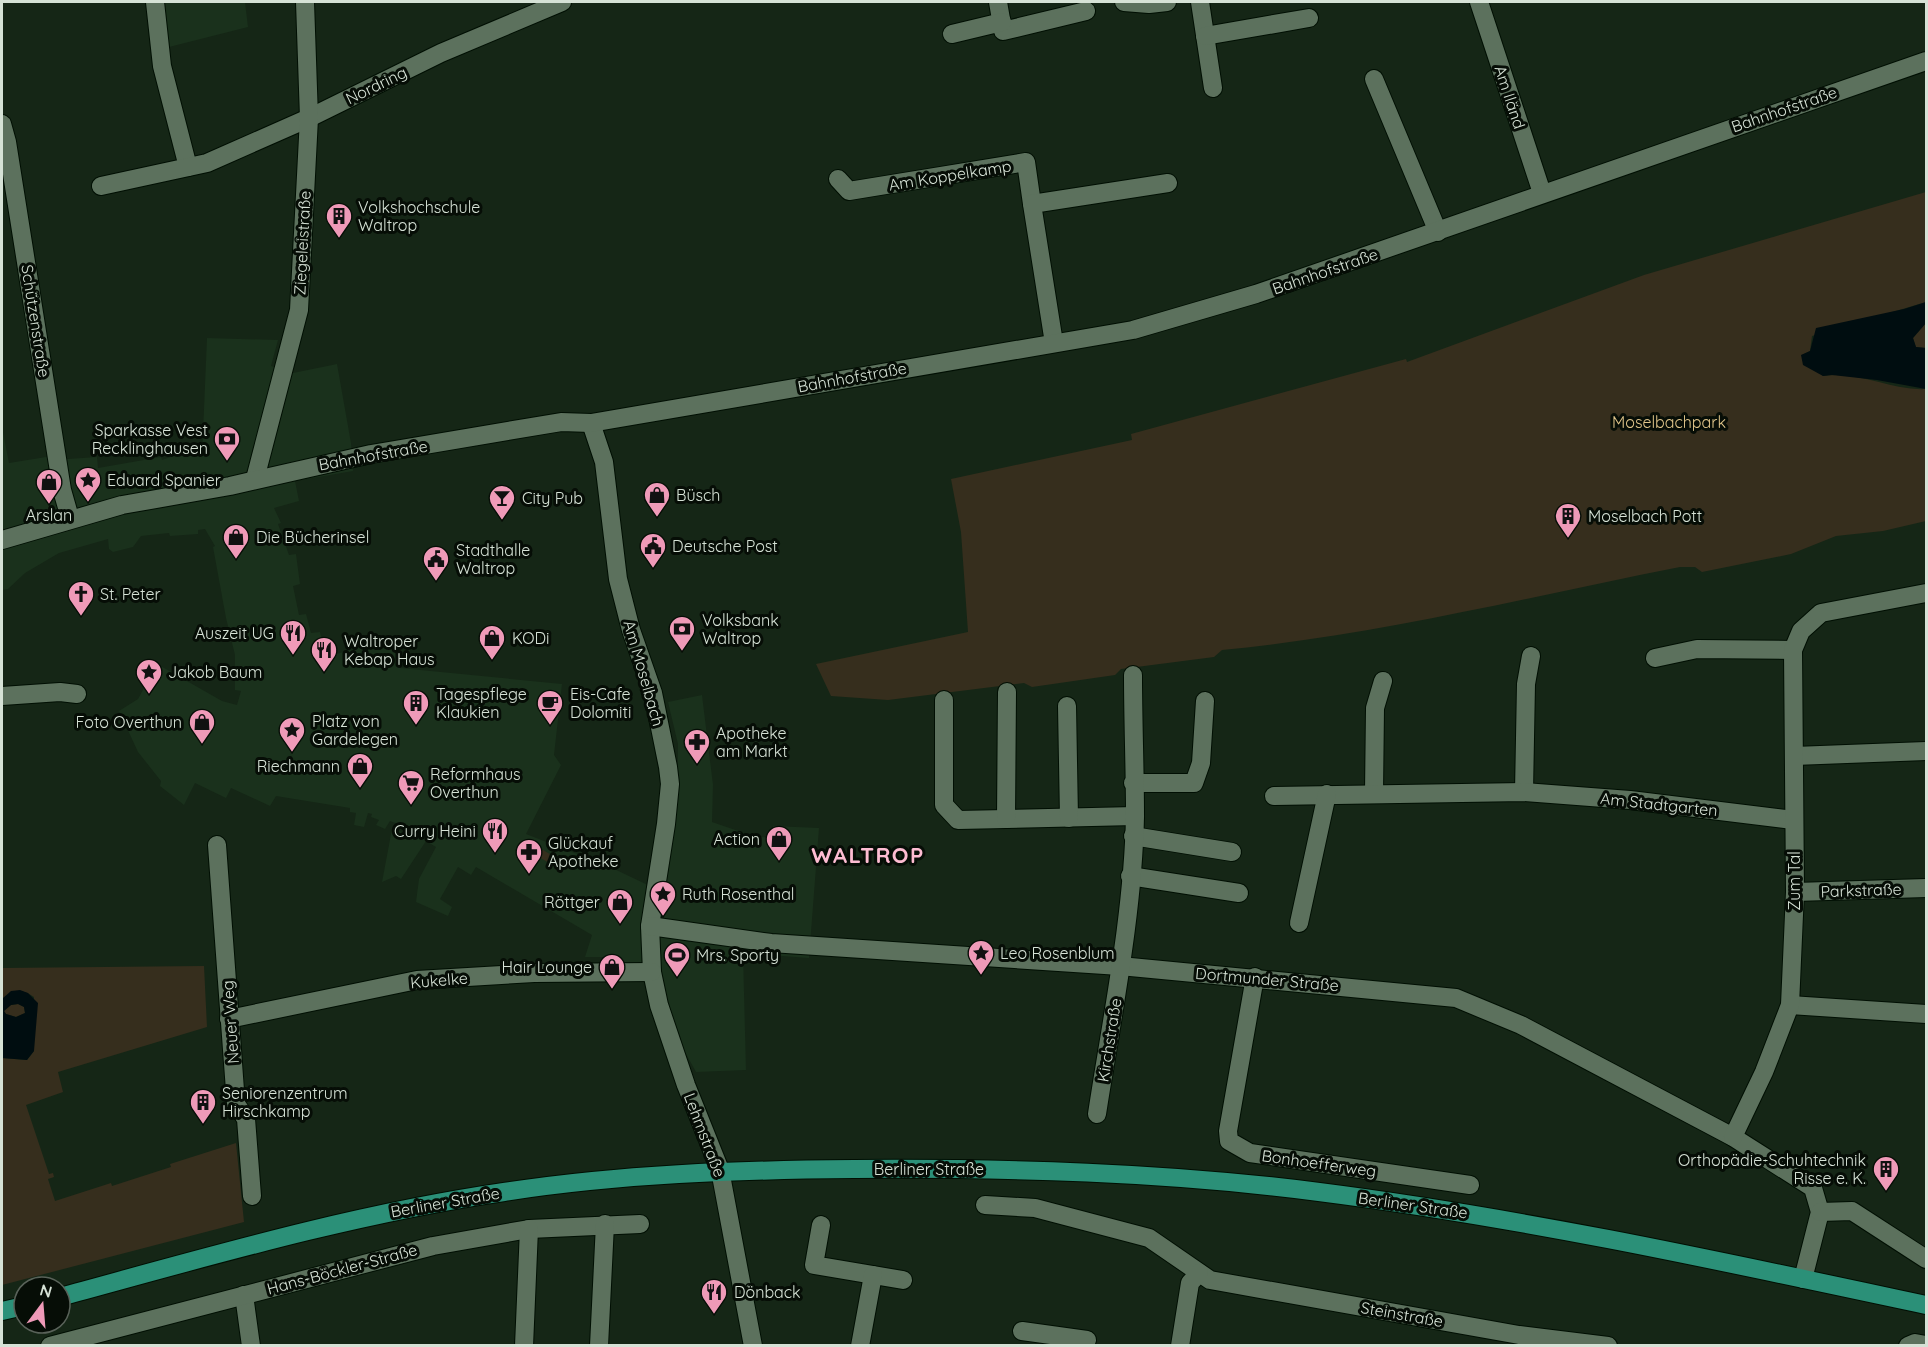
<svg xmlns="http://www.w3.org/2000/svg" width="1928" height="1347" font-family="Quicksand,sans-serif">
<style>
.built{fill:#1a311c}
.green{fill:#362e1d}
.water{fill:#000d10;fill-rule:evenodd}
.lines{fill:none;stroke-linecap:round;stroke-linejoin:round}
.minor-casing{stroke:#010f03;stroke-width:20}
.major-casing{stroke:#010f03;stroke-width:20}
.minor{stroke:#5c715d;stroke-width:18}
.major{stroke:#2b9078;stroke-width:18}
.labels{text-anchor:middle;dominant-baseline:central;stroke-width:6;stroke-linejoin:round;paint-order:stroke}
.street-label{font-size:16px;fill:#d6e2d6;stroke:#060d06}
.poi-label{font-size:16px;fill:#d6e2d6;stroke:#060d06;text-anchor:start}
.park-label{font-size:16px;fill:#e1c68b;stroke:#060d06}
.district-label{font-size:22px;font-weight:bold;letter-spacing:1.5px;fill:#fdbcd2;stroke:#060d06}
</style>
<rect width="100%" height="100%" fill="#152616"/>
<g class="built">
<polygon points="164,2 245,2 248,27 169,47"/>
<polygon points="207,338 278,340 271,366 293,373 337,364 351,443 353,471 295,481 299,501 274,508 281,523 278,524 289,555 296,554 300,584 293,586 299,615 306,614 311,633 320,632 326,657 392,638 400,668 562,684 554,755 561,765 526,834 608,866 654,888 670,784 678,765 678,744 668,702 702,695 713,785 712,822 753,836 772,838 773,826 819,828 809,958 743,953 746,1070 696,1072 659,1005 652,972 603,957 585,957 592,935 476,867 471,875 458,867 440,899 452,907 448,916 416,902 419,879 436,847 426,841 401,879 396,876 382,882 392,829 409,834 412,829 390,821 385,829 376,825 379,820 371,817 372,814 368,813 364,827 354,825 356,813 350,812 350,808 276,796 270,806 231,788 226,798 195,783 184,805 160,786 161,781 138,752 119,711 138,699 157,664 222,701 237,705 241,691 235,690 235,655 226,618 213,547 215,546 205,529 198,530 198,534 170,536 169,533 141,536 133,547 113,552 109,549 108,539 59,553 25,573 8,589 2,590 2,427 9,463 46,457 68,459 97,457 98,468 161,457 162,460 176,455 202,456"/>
</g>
<g class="green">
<path d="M1926 192V302L1812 336 1810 351 1802 355 1823 376C1858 370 1892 391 1926 389V521L1883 531 1836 536 1791 554 1702 572 1695 567H1680C1528 597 1377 635 1222 650L1214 657 1121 669 1115 675 1032 687 1024 683 888 700 831 696 816 664 968 632 961 532 951 479 1132 440 1131 434 1406 359 1407 362 1644 275Z"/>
<polygon points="1926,323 1926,348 1916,347 1913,338"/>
<polygon points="273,762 310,768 309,773 272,768"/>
<polygon points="528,841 553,856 549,863 524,848"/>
<path d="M204 966 207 1027 58 1072 63 1092 26 1105 49 1174 53 1173 54 1177 48 1179 55 1201 111 1183 112 1186 171 1167 170 1164 236 1143 244 1222 2 1285V1058L27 1060 34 1051V997C22 988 13 990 2 999V968Z"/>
<polygon points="18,1004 24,1007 25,1013 16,1017 6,1014 4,1011 11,1005"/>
</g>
<g class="water">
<polygon points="1926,302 1926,323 1913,338 1916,347 1926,348 1926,389 1877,380 1832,375 1823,376 1803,365 1801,355 1810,351 1816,328 1904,309"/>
<path d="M20 990 28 993 38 1003 34 1051 27 1060 2 1058V999L11 991ZM18 1004 24 1007 25 1013 16 1017 6 1014 4 1011 11 1005Z"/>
</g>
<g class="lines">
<g class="minor-casing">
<g id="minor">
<polyline points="155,2 162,66 188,167"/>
<polyline points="998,2 1003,31 1086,11"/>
<polyline points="1124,2 1149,4 1167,2"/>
<polyline points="1200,2 1213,88"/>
<polyline points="1479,2 1542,193"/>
<polyline points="952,34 1002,22"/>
<polyline points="1205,36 1309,18"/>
<polyline points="1374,79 1438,232"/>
<polyline points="2,124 7,142 62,490 70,518"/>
<polyline points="838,179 849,191 1026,162 1032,204"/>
<polyline points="101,186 207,163 309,118 441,53 562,2"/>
<polyline points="1054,343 1032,204 1168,183"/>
<polyline points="591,423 604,462 618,579 631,630 653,693 668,767 670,784 666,824 650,926 652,972 659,1005 686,1085 720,1170 753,1346"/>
<polyline points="255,479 299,310 309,118 305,2"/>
<polyline points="2,540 122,505 230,486 371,454 561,422 591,423 1133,330 1256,294 1926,61"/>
<polyline points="1655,658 1697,649 1793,650"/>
<polyline points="2,696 60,692 77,694"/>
<polyline points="944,700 944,805 958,820 1135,816"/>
<polyline points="1067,706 1069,818"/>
<polyline points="1794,756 1926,751"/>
<polyline points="1133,783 1194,783 1201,763 1205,701"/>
<polyline points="1524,792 1526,684 1531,656"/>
<polyline points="1374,793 1375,708 1383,681"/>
<polyline points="1274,796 1524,792 1630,800 1793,820"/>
<polyline points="1006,819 1007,692"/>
<polyline points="1133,836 1232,852"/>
<polyline points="217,845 236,1104 246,1119 252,1196"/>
<polyline points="1130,876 1239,893"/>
<polyline points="1795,892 1926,888"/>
<polyline points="1299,923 1327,794"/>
<polyline points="650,926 771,943 1120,966 1456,998 1521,1025 1733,1137 1813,1188 1820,1212 1803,1279"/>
<polyline points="1255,977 1228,1131 1229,1141 1250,1153 1470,1185"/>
<polyline points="1790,1005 1926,1014"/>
<polyline points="229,1019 417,980 534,973 652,972"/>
<path d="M1097 1114C1112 1016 1133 915 1135 816 1135 769 1133 722 1133 675"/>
<polyline points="1733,1137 1764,1072 1790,1005 1795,892 1793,650 1801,631 1821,613 1926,593"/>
<polyline points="985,1205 1035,1208 1149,1238 1210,1280 1519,1335 1608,1346"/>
<polyline points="1820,1212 1852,1211 1926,1259"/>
<polyline points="821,1225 814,1265 903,1280"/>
<polyline points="244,1295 251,1346"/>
<polyline points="1022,1331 1087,1340"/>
<polyline points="50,1346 433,1246 529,1229 640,1224"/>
<polyline points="524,1346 529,1229"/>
<polyline points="599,1346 605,1224"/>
<polyline points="860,1346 873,1275"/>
<polyline points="1180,1346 1190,1283 1199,1273"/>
<polyline points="1908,1346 1915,1343 1926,1345"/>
</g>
</g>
<g class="major-casing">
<g id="major">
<path d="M60 1297C207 1257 353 1214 504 1192 620 1174 737 1170 854 1169 1010 1168 1165 1172 1319 1192 1524 1218 1725 1262 1926 1305"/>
<polyline points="2,1311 24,1306"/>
</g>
</g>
<use href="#minor" class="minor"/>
<use href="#major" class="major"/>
</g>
<defs>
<g id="building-pin" transform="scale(1.35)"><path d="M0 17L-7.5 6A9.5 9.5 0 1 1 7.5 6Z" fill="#ef9ab8" stroke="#060d06"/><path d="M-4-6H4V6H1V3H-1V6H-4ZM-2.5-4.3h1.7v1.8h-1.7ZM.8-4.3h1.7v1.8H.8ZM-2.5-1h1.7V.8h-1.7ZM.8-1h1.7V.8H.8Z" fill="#111"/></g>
<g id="bank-pin" transform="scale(1.35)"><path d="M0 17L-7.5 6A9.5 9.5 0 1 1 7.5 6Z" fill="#ef9ab8" stroke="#060d06"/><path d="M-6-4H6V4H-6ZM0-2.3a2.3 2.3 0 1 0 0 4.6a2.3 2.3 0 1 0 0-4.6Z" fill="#111"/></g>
<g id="sight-pin" transform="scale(1.35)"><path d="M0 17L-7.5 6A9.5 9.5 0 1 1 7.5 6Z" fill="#ef9ab8" stroke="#060d06"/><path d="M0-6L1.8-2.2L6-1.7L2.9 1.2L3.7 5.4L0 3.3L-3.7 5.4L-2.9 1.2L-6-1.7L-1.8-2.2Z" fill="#111"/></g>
<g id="shop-pin" transform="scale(1.35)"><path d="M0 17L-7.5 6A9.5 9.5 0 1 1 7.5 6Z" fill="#ef9ab8" stroke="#060d06"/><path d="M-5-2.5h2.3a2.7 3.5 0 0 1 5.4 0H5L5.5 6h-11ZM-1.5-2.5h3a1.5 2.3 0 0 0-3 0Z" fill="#111"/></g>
<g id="bar-pin" transform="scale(1.35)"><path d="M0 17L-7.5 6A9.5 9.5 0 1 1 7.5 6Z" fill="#ef9ab8" stroke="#060d06"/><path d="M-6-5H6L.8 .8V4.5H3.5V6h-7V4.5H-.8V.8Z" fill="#111"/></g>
<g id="civic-pin" transform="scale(1.35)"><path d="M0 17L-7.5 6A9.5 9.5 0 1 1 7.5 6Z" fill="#ef9ab8" stroke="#060d06"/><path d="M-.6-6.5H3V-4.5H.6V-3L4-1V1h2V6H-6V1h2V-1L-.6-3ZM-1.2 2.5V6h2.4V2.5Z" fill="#111"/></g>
<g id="church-pin" transform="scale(1.35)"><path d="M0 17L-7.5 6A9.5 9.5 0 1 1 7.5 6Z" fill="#ef9ab8" stroke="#060d06"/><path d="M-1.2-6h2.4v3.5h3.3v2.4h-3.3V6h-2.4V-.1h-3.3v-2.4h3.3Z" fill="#111"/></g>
<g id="restaurant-pin" transform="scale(1.35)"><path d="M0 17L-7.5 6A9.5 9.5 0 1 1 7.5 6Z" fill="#ef9ab8" stroke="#060d06"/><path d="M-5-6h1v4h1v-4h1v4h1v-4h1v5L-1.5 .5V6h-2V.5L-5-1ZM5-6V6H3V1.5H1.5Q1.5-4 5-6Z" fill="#111"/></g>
<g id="cafe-pin" transform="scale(1.35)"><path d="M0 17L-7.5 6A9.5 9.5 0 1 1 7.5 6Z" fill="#ef9ab8" stroke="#060d06"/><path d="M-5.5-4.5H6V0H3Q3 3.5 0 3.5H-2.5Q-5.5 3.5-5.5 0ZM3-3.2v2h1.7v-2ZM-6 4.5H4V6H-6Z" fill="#111"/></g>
<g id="pharmacy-pin" transform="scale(1.35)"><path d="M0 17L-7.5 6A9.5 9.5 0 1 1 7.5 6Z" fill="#ef9ab8" stroke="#060d06"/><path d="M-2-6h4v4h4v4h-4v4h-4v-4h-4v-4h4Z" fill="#111"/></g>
<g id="supermarket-pin" transform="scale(1.35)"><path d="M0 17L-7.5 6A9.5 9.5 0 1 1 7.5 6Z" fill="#ef9ab8" stroke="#060d06"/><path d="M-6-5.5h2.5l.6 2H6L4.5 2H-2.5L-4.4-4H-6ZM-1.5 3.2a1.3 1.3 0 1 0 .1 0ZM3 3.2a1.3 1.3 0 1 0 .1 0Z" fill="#111"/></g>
<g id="stadium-pin" transform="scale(1.35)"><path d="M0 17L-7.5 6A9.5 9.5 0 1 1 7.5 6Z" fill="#ef9ab8" stroke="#060d06"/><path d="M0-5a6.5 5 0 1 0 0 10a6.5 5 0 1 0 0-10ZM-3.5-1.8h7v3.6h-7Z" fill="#111"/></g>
</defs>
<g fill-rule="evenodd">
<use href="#building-pin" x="339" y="216"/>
<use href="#bank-pin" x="227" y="439"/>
<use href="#sight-pin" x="88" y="480"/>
<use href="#shop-pin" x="49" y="482"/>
<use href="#shop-pin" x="657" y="495"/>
<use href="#bar-pin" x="502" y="498"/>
<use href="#building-pin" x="1568" y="516"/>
<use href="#shop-pin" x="236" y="537"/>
<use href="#civic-pin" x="653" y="546"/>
<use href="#civic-pin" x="436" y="559"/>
<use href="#church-pin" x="81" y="594"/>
<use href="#bank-pin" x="682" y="629"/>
<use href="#restaurant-pin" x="293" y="633"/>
<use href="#shop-pin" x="492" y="638"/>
<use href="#restaurant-pin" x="324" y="650"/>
<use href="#sight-pin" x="149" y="672"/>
<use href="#building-pin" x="416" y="703"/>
<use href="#cafe-pin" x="550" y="703"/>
<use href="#shop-pin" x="202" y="722"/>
<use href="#sight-pin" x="292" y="730"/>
<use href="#pharmacy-pin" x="697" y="742"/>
<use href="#shop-pin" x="360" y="766"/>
<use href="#supermarket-pin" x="411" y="783"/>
<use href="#restaurant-pin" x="495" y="831"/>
<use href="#shop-pin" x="779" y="839"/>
<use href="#pharmacy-pin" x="529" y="852"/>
<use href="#sight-pin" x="663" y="894"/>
<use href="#shop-pin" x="620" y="902"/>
<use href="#sight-pin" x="981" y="953"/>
<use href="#stadium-pin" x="677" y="955"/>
<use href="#shop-pin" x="612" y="967"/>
<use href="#building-pin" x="203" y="1102"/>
<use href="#building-pin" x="1886" y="1169"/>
<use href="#restaurant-pin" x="714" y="1292"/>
</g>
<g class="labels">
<g class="street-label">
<text transform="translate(376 85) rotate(-26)">Nordring</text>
<text transform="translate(1510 97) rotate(72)">Am Iländ</text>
<text transform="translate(1784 109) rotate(-19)">Bahnhofstraße</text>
<text transform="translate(950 175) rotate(-9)">Am Koppelkamp</text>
<text transform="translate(302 243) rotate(-87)">Ziegeleistraße</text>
<text transform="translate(1325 271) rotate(-19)">Bahnhofstraße</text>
<text transform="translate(36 321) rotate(81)">Schützenstraße</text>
<text transform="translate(852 377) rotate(-10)">Bahnhofstraße</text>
<text transform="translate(373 455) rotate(-10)">Bahnhofstraße</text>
<text transform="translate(644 673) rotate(74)">Am Moselbach</text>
<text transform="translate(1659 804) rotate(6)">Am Stadtgarten</text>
<text transform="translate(1794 881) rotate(-90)">Zum Tal</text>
<text transform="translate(1861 890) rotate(-2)">Parkstraße</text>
<text transform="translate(1267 979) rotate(5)">Dortmunder Straße</text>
<text transform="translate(439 980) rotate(-5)">Kukelke</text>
<text transform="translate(230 1022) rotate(-94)">Neuer Weg</text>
<text transform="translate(1109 1040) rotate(-81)">Kirchstraße</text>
<text transform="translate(705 1135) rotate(69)">Lehmstraße</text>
<text transform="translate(1319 1163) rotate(8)">Bonhoefferweg</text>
<text x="929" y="1169">Berliner Straße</text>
<text transform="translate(445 1202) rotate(-10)">Berliner Straße</text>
<text transform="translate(1413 1205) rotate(8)">Berliner Straße</text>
<text transform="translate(342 1269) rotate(-15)">Hans-Böckler-Straße</text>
<text transform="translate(1402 1314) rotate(10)">Steinstraße</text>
</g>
<g class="poi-label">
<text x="358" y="207">Volkshochschule<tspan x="358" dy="18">Waltrop</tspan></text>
<text x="208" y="430" text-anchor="end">Sparkasse Vest<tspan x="208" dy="18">Recklinghausen</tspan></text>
<text x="107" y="480">Eduard Spanier</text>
<text x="676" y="495">Büsch</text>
<text x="522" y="498">City Pub</text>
<text x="49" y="515" text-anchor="middle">Arslan</text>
<text x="1588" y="516">Moselbach Pott</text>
<text x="256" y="537">Die Bücherinsel</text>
<text x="672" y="546">Deutsche Post</text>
<text x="456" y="550">Stadthalle<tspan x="456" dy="18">Waltrop</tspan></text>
<text x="100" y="594">St. Peter</text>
<text x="702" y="620">Volksbank<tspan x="702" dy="18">Waltrop</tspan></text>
<text x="274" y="633" text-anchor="end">Auszeit UG</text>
<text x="512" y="638">KODi</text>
<text x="344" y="641">Waltroper<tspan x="344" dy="18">Kebap Haus</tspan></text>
<text x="168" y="672">Jakob Baum</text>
<text x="436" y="694">Tagespflege<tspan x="436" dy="18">Klaukien</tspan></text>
<text x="570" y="694">Eis-Cafe<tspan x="570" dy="18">Dolomiti</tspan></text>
<text x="312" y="721">Platz von<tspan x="312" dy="18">Gardelegen</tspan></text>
<text x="182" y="722" text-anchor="end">Foto Overthun</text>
<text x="716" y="733">Apotheke<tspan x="716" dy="18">am Markt</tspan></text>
<text x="340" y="766" text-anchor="end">Riechmann</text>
<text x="430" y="774">Reformhaus<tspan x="430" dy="18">Overthun</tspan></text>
<text x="476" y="831" text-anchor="end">Curry Heini</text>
<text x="760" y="839" text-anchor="end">Action</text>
<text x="548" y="843">Glückauf<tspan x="548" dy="18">Apotheke</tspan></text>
<text x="682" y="894">Ruth Rosenthal</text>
<text x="600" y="902" text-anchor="end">Röttger</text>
<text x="1000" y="953">Leo Rosenblum</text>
<text x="696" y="955">Mrs. Sporty</text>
<text x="592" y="967" text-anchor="end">Hair Lounge</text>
<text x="222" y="1093">Seniorenzentrum<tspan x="222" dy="18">Hirschkamp</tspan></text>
<text x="1866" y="1160" text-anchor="end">Orthopädie-Schuhtechnik<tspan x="1866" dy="18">Risse e. K.</tspan></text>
<text x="734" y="1292">Dönback</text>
</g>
<g class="park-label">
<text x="1669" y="422">Moselbachpark</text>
</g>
<g class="district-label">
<text x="868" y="855">WALTROP</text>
</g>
</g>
<rect width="1928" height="1347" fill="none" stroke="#d6e2d6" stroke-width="6"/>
<g transform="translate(42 1305) rotate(16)"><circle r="28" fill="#060d06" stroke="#596259" stroke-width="1.5"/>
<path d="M0-4.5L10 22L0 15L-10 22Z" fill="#ef9ab8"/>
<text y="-9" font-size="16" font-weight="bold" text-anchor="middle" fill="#d6e2d6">N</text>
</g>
</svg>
